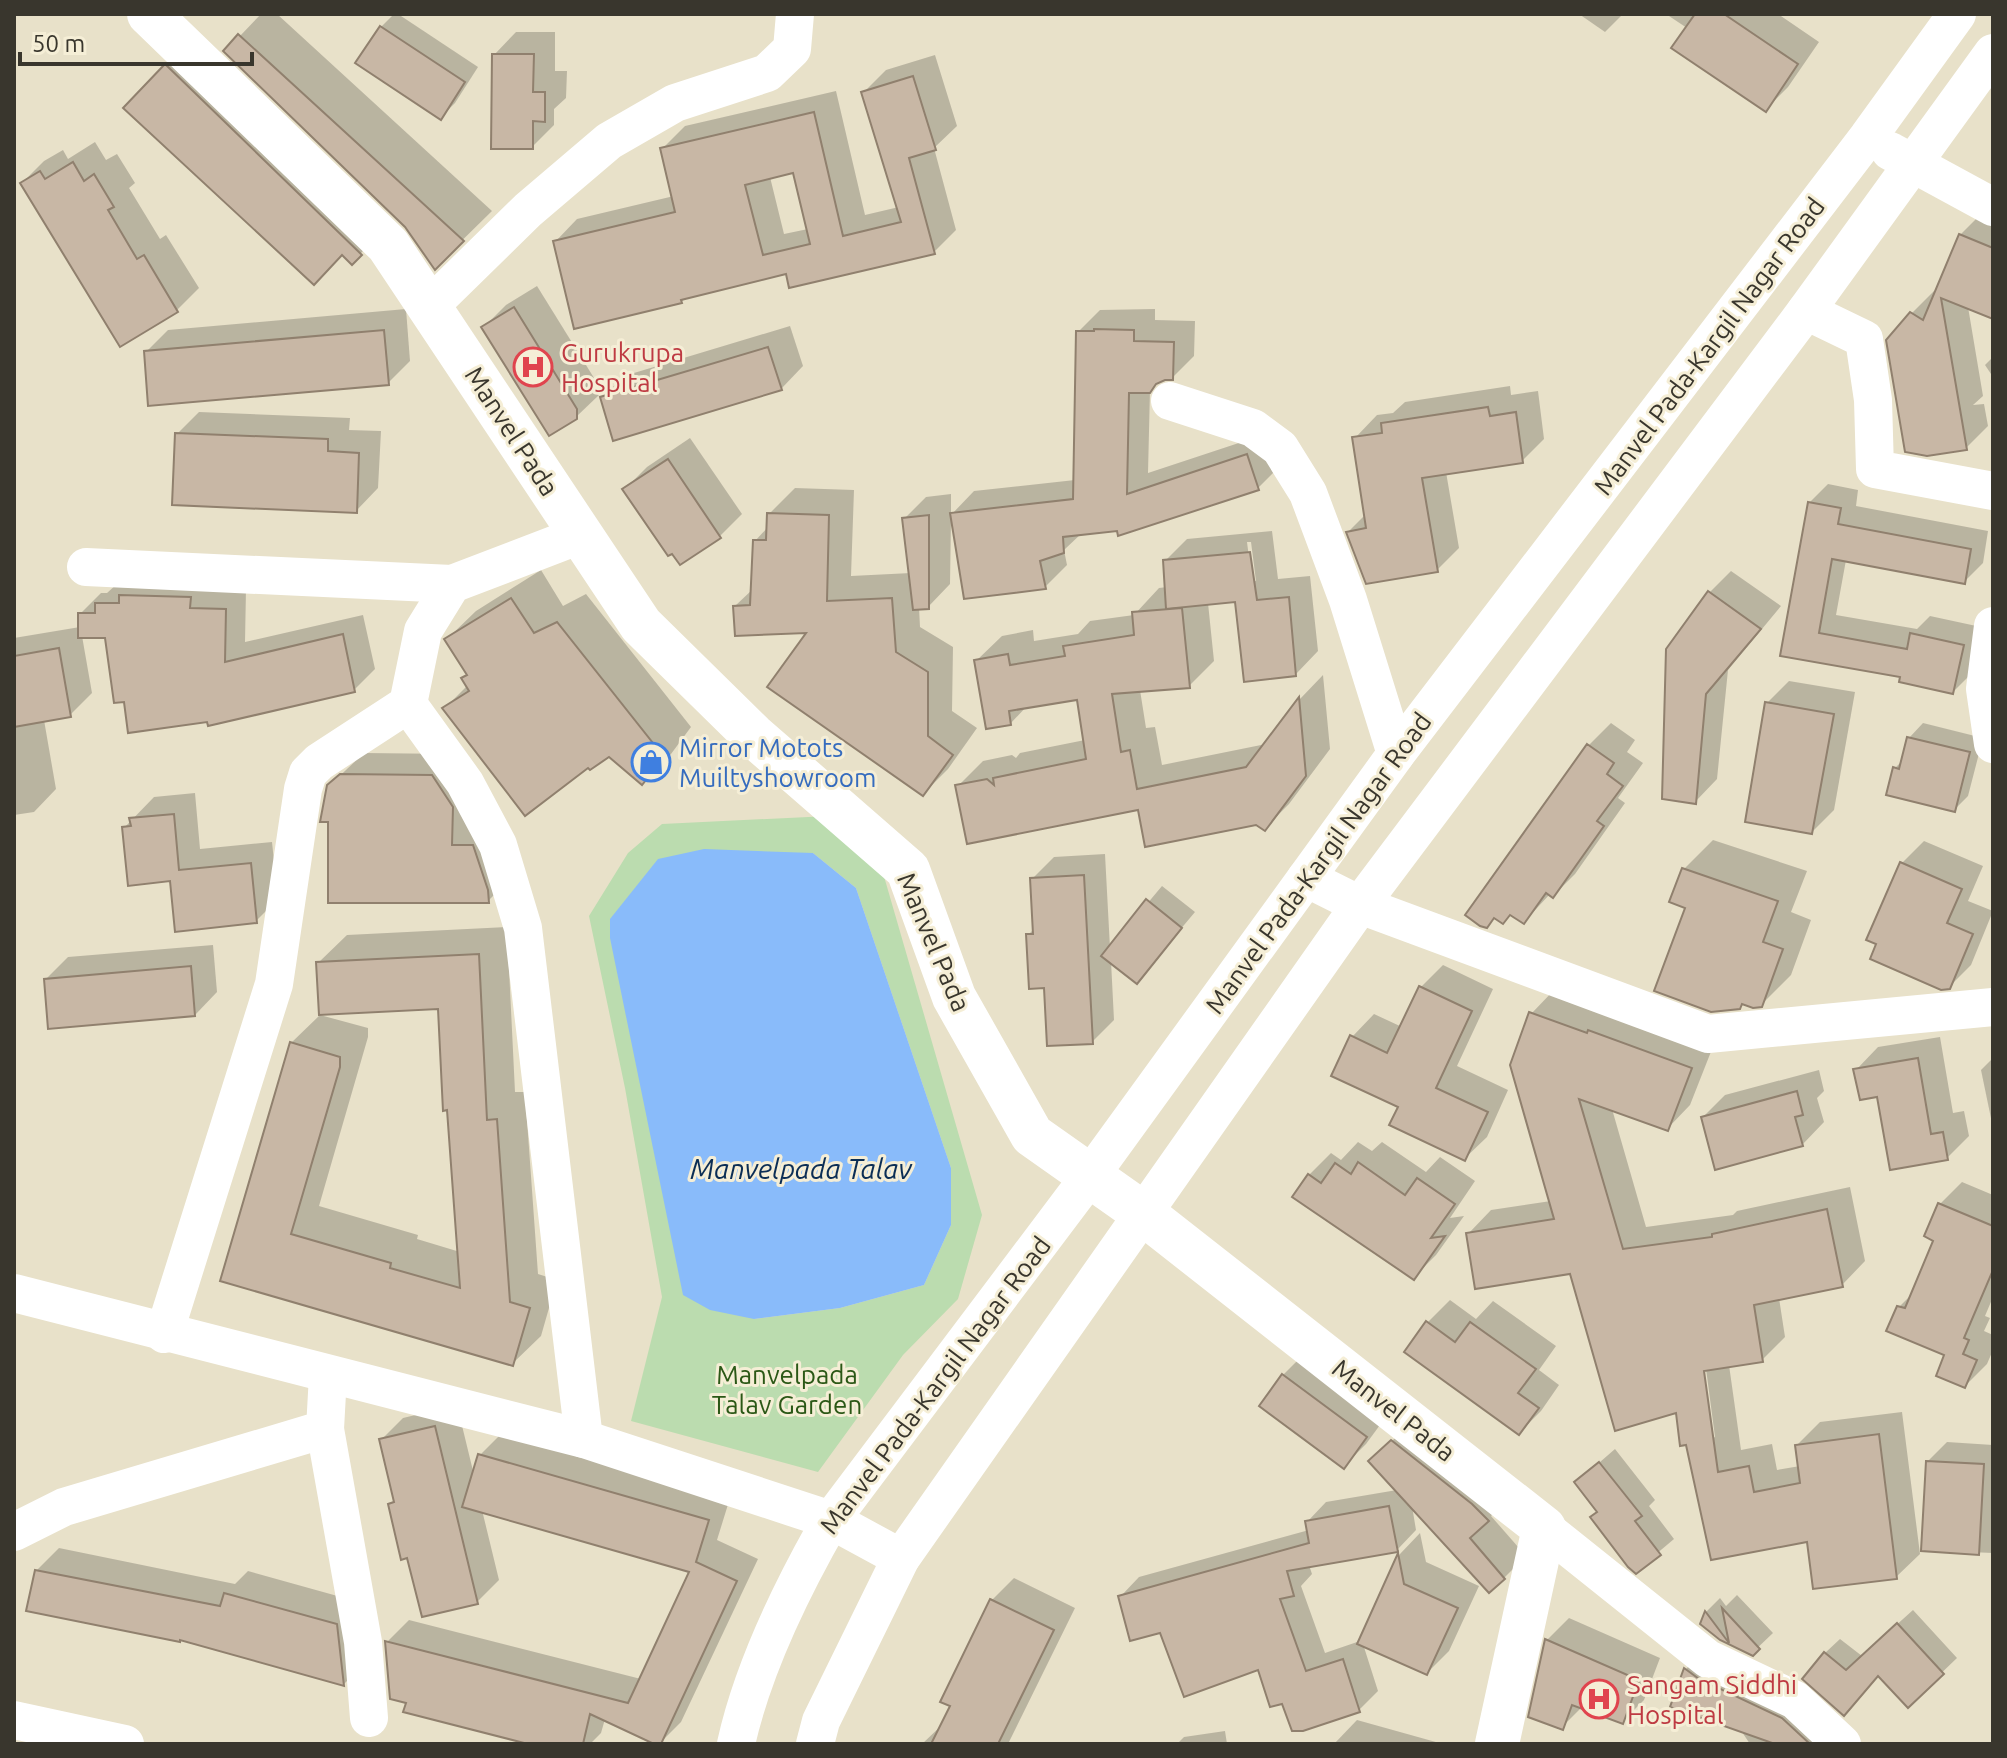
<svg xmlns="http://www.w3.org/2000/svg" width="2007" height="1758" font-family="Ubuntu,sans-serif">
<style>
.green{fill:#bbdcaf;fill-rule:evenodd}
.water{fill:#89bbfa}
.shadow{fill:#0003;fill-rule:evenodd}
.building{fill:#c8b7a5;stroke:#90806e;stroke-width:2;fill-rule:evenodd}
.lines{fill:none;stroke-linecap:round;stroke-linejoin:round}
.minor{stroke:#fff;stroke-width:38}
.major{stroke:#fff;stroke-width:44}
.labels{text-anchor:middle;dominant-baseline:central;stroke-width:6;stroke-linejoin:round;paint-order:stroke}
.street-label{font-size:26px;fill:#39362d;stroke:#f5eed6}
.health-label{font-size:26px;fill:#be3a42;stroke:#f5eed6;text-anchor:start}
.shop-label{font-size:26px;fill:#366cbe;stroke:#f5eed6;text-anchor:start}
.park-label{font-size:26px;fill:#2b5816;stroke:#f5eed6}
.water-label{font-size:28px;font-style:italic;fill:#0b2e55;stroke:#f5eed6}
</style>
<rect width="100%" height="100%" fill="#e8e1c9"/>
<path class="green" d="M829 816 881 866 982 1215 958 1299 903 1355 818 1472 631 1421 662 1297 625 1088 589 916 628 853 662 824ZM813 853 856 888 951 1168V1225L924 1285 840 1308 754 1319Z"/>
<polygon class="water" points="704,849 813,853 856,888 951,1168 951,1225 924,1285 840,1308 754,1319 710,1310 683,1295 610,938 610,919 658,859"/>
<g class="shadow">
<polygon points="261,14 277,14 492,211 435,267 407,226 240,36"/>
<polygon points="394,14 398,14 478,67 455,103 440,118 358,63 381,27"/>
<polygon points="1579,14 1623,14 1605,32"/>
<polygon points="1666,14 1778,14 1819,42 1788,87 1766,109 1687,28"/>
<polygon points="516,32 555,32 555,71 567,71 566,98 554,109 554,125 532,147 494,55"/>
<polygon points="195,36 390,224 352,262 166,65"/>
<path d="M935 55 957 126 934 148 956 230 934 252 787 271 686 297 681 302 555 242 577 219 674 196 663 148 685 126 836 91 865 215 899 207 864 92 886 70ZM795 171 808 229 784 234 770 177Z"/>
<polygon points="95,142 106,160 117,154 135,183 129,188 160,239 166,235 199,288 177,310 22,183 44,161 63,150 68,159"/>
<polygon points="1982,213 1993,218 1993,317 1968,307 1983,396 1973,405 1984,404 1988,426 1966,448 1912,313 1934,291 1936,293 1960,235"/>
<polygon points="537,286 599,386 599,395 576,417 484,327 506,305"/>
<polygon points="406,309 410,361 388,383 146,352 168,330"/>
<polygon points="1155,309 1155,320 1195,321 1194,356 1172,378 1160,380 1150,390 1148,473 1269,433 1280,466 1258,488 1118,529 1082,533 1064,550 1067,565 1045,587 951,519 950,584 928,607 919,607 920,627 953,647 952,711 977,728 948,769 923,794 810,630 735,606 753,589 755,541 769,526 769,514 795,488 854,490 851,576 911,573 904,519 926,497 951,494 951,515 974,491 1075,480 1078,332 1100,310"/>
<polygon points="790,326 803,366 781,389 602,398 624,376"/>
<polygon points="1993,357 1993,377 1985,365"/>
<polygon points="1510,386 1511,395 1538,391 1544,439 1522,461 1446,472 1459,548 1437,570 1348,532 1366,514 1355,438 1377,415 1393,413 1405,402"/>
<polygon points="199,412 350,418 349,430 381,431 378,488 356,511 177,434"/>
<polygon points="690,438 742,514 720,536 680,563 625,489 647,467"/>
<polygon points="1828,484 1858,490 1856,506 1988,531 1983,563 1964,582 1846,560 1836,615 1917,629 1930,616 1981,627 1971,674 1953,692 1903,676 1783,655 1809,503"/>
<path d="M1272 531 1278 579 1310 576 1318 651 1296 674 1237 600 1208 603 1214 661 1189 686 1140 690 1146 728 1155 727 1162 765 1266 744 1300 699 1323 675 1330 749 1289 804 1264 829 1257 823 958 786 983 761 1012 755 1016 758 1020 753 1085 740 1078 698 1028 705 1010 724 976 661 1002 636 1033 630 1034 641 1078 634 1090 621 1134 615 1159 588 1167 587 1165 561 1187 539ZM1247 542H1251L1256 581H1252Z"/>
<polygon points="541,570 563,606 586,594 691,727 671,754 642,782 609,755 445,708 468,685 469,674 447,639 476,611"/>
<polygon points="1731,571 1781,606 1728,670 1717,779 1695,802 1709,593"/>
<polygon points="118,583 246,589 245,642 363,615 375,669 354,690 209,720 125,700 107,637 82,636 92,693 70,715 44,720 56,789 34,812 14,815 14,638 80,627 80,614 101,593 107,593"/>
<polygon points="1789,681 1855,692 1834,810 1812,832 1767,703"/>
<polygon points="1611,723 1635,740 1627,752 1643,763 1618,798 1625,803 1575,874 1553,896 1550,894 1524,922 1511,913 1495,917 1486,926 1468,915 1589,745"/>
<polygon points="1923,723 1983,738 1968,796 1954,810 1895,768 1903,760 1909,738"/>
<polygon points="364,753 455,754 510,879 488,901 329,786"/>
<polygon points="195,793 200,849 272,842 278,899 256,921 172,879 124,828 154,797"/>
<polygon points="1713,840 1807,871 1791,912 1811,920 1791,975 1761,1005 1744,1002 1739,1007 1684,869"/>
<polygon points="1924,841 1983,866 1968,901 1993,911 1971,965 1949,987 1902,863"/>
<polygon points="1105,854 1110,948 1162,886 1195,912 1137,981 1111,961 1114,1020 1092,1042 1046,986 1028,935 1034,929 1032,879 1054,857"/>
<polygon points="507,927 515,1092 525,1092 538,1274 557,1280 541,1336 512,1364 222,1280 291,1043 320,1015 368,1028 368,1037 319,1206 418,1235 417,1239 460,1252 440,1007 318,963 347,935"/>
<polygon points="213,945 217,992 195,1015 46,979 68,957"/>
<polygon points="1443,965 1493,989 1457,1066 1508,1090 1487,1137 1464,1159 1401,1106 1352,1037 1374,1014 1402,1027 1421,987"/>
<path d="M1554 990 1714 1044 1690 1105 1667 1129 1612 1109 1646 1227 1733 1215 1737 1211 1850 1187 1865 1261 1842 1285 1779 1298 1785 1337 1762 1360 1729 1365 1741 1450 1772 1444 1777 1470 1800 1466 1797 1445 1820 1422 1902 1412 1920 1554 1896 1577 1809 1539 1713 1557 1688 1443 1678 1411 1571 1272 1468 1234 1491 1210 1551 1201 1531 1014ZM1701 1361H1705L1715 1437 1713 1438Z"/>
<polygon points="1940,1037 1953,1113 1964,1111 1969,1136 1947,1158 1856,1070 1878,1047"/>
<polygon points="1993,1058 1993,1128 1981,1070"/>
<polygon points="1819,1070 1824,1091 1817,1098 1824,1122 1802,1145 1703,1117 1725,1095"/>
<polygon points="1358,1142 1372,1151 1382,1142 1426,1172 1440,1157 1475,1181 1450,1218 1464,1216 1436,1255 1414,1277 1309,1175 1331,1153 1341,1160"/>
<polygon points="1962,1182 1993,1195 1993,1297 1985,1316 1990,1318 1984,1331 1993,1335 1993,1350 1987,1364 1965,1386 1947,1354 1899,1307 1914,1292 1936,1240 1940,1204"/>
<polygon points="1450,1300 1476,1319 1493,1301 1556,1346 1539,1370 1559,1385 1541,1411 1519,1433 1407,1352 1428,1322"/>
<polygon points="1305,1353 1388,1414 1366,1444 1344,1466 1283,1375"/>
<polygon points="457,1405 474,1475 480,1455 502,1433 730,1498 717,1540 758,1559 681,1722 659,1744 605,1719 601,1733 590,1744 536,1744 408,1702 387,1642 409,1620 641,1679 692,1570 482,1510 499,1580 477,1602 408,1556 390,1504 395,1499 381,1440 403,1418"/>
<polygon points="1415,1419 1509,1498 1491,1516 1526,1556 1504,1578 1412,1506 1416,1530 1397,1550 1309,1565 1312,1574 1301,1586 1325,1653 1360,1641 1400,1554 1420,1533 1426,1562 1479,1586 1449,1651 1427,1673 1363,1644 1378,1691 1359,1710 1283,1701 1260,1667 1161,1630 1120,1597 1139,1577 1309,1530 1307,1522 1326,1502 1397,1490 1371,1461"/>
<polygon points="1947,1442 1993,1445 1993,1553 1923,1550 1928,1461"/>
<polygon points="1615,1449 1655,1500 1649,1506 1674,1539 1636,1571 1599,1511 1577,1482"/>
<polygon points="59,1548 235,1584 248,1571 359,1602 366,1662 344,1684 181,1638 37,1570"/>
<polygon points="1014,1578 1075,1608 1008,1744 922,1744 943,1724 992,1600"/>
<polygon points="1737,1595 1773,1633 1752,1653 1721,1638 1702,1624 1706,1612 1720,1598 1726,1606"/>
<polygon points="1913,1610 1957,1658 1908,1705 1879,1674 1858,1699 1825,1653 1840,1639 1862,1656"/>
<polygon points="1569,1618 1660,1658 1644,1700 1622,1722 1582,1707 1562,1727 1547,1640"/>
<polygon points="1704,1651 1840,1744 1750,1744 1740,1729 1673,1705 1686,1669"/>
<polygon points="1357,1720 1443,1744 1334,1744"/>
<polygon points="1225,1731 1227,1744 1177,1744 1184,1737"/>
</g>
<g class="building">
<polygon points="1695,14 1724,14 1798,64 1766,112 1671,48"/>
<polygon points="380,26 465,82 441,120 355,63"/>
<polygon points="238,34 464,241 435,270 405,227 223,51"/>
<polygon points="492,54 534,54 533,92 545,92 545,122 533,121 533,149 491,149"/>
<polygon points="165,64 362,255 352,265 342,255 314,285 123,108"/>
<path d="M913 76 936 150 909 158 935 254 789 288 786 274 681 300 682 303 574 329 553 241 675 212 660 148 814 112 843 236 901 222 861 92ZM793 173 810 244 763 255 745 185Z"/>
<polygon points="73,162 84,181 94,174 114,207 108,210 137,259 144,255 178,312 120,347 20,183 40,171 45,179"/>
<polygon points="1959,234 1993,248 1993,319 1941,298 1967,450 1927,456 1905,452 1886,340 1910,312 1923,320"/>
<polygon points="514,307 577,409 577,419 549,436 481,327"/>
<polygon points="1094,329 1134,330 1134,341 1174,342 1173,380 1165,380 1156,384 1150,393 1129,393 1127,494 1247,454 1259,490 1118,536 1117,531 1063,537 1064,553 1040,561 1046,589 964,599 950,513 1073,499 1076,331 1094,331"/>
<polygon points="384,330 389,385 148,406 144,351"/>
<polygon points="768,347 782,390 613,441 600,397"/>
<polygon points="1488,407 1490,416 1516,412 1523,463 1422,478 1438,572 1366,584 1346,532 1366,528 1352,437 1382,433 1381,423"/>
<polygon points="175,433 328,439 328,451 359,453 357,513 172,505"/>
<polygon points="668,459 721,538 680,565 672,554 668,556 622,489"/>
<polygon points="1808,502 1841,508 1838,524 1971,549 1965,584 1832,559 1819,633 1907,649 1910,633 1964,645 1953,694 1899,682 1900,677 1780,656"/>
<polygon points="767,513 829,515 827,601 892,598 896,652 928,672 928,736 953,755 923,796 767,687 806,633 735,636 733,606 750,605 753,540 766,540"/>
<polygon points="929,515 929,609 913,610 902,518"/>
<polygon points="1250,552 1257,600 1289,597 1296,676 1244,682 1235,602 1166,609 1163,560"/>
<polygon points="1708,591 1761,629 1706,694 1696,804 1662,799 1666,649"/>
<polygon points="119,595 191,597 190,608 226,609 225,662 343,634 355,692 208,726 207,722 128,733 124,702 114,703 105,638 78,638 78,613 95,613 95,603 119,603"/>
<polygon points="511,598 534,633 557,622 664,757 642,785 609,757 590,770 588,768 525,816 442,708 469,691 461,678 467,675 444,639"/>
<polygon points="1182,608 1190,688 1112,694 1121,752 1130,750 1137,789 1246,767 1299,697 1306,776 1265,831 1256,825 1145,847 1138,810 967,844 955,785 987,779 994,785 993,778 1086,759 1077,700 1009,711 1011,725 986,729 974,660 1008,654 1010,665 1065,656 1063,646 1134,635 1132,612"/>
<polygon points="59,648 71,717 14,727 14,656"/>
<polygon points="1765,702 1834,714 1812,834 1745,822"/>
<polygon points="1907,737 1970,752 1955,812 1886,795 1893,767 1899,769"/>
<polygon points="1587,744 1614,763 1607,774 1623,786 1597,821 1604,826 1553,898 1546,893 1524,924 1510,915 1503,924 1494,918 1487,928 1480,926 1465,915"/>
<polygon points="340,774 432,775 453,807 452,845 473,845 488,890 489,903 328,903 328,822 320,822 327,785"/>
<polygon points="174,814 179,870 251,863 257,923 175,932 170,881 128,886 122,827 131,826 129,818"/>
<polygon points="1900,862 1962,889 1947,923 1973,934 1950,989 1941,990 1870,959 1876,944 1866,940"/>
<polygon points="1682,868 1778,901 1763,942 1783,949 1762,1007 1753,1008 1742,1004 1740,1009 1711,1012 1654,991 1685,908 1669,902"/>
<polygon points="1084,875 1093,1044 1047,1046 1044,988 1029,989 1026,934 1033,934 1030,878"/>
<polygon points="1146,899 1182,928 1137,984 1101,956"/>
<polygon points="479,954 487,1120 497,1119 510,1302 530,1308 513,1366 220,1281 290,1042 340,1057 340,1067 291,1234 391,1263 390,1268 460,1288 447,1110 443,1111 438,1009 319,1015 316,962"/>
<polygon points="191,966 195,1016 48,1029 44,979"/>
<polygon points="1419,986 1472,1011 1436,1088 1488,1112 1465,1161 1389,1125 1398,1107 1331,1076 1350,1035 1387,1053"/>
<polygon points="1529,1012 1587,1033 1588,1030 1692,1068 1668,1131 1579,1099 1623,1249 1712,1237 1712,1234 1827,1209 1843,1287 1754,1305 1763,1362 1704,1371 1718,1472 1749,1466 1754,1492 1800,1483 1795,1445 1879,1434 1897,1579 1813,1589 1807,1542 1711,1560 1686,1445 1680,1446 1676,1413 1615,1431 1570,1274 1475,1289 1466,1233 1554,1219 1510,1065"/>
<polygon points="1918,1058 1931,1134 1943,1132 1948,1160 1890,1170 1877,1097 1860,1100 1853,1069"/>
<polygon points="1797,1091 1803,1115 1795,1117 1803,1146 1715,1170 1701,1117"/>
<polygon points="1358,1162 1405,1195 1417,1178 1455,1204 1431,1238 1445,1236 1414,1280 1292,1197 1308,1174 1321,1183 1335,1163 1351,1174"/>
<polygon points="1938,1203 1993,1226 1993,1270 1964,1338 1969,1340 1963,1354 1977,1360 1965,1388 1936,1376 1944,1355 1886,1331 1897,1306 1905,1308 1933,1241 1924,1236"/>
<polygon points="1426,1321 1455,1342 1470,1322 1536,1369 1518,1393 1539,1408 1519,1435 1404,1352"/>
<polygon points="1282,1374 1367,1437 1344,1469 1259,1406"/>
<polygon points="435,1426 478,1604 422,1617 407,1558 401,1560 388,1504 394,1502 379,1439"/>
<polygon points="1391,1440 1472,1504 1489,1521 1470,1538 1505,1579 1489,1593 1368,1461"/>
<polygon points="478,1454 709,1520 696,1562 737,1581 661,1744 654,1744 590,1714 583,1744 528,1744 403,1712 406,1703 390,1699 385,1641 628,1703 689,1572 462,1507"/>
<polygon points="1926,1461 1984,1464 1979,1555 1921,1551"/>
<polygon points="1599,1462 1642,1516 1635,1521 1661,1555 1636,1574 1628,1567 1590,1517 1597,1512 1574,1482"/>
<polygon points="1389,1506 1398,1552 1287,1571 1294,1596 1280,1599 1306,1671 1343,1659 1360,1712 1303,1731 1292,1731 1282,1704 1270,1707 1258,1670 1184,1697 1160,1633 1130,1641 1118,1596 1309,1543 1305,1521"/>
<polygon points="1398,1553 1404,1584 1458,1608 1427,1675 1357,1644"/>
<polygon points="35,1570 220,1606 224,1593 337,1624 344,1686 180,1640 180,1642 26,1611"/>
<polygon points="990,1599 1054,1630 998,1744 931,1744 950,1706 940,1702"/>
<polygon points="1722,1608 1760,1649 1753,1656 1720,1640 1700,1624 1705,1611 1729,1643"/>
<polygon points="1897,1623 1944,1674 1908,1708 1878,1676 1844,1716 1802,1679 1824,1652 1846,1670"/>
<polygon points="1545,1639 1639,1680 1623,1724 1572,1705 1563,1730 1528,1717"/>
<polygon points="1684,1668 1699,1679 1782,1718 1810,1744 1775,1744 1670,1707"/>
</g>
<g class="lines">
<g class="minor">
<polyline points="1890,151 1993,207"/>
<polyline points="429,307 528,210 609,141 675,103 767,73 792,49 795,14"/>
<polyline points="1806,311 1864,339 1873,400 1875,469 1993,491"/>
<polyline points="1170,401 1253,428 1280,448 1308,493 1348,600 1396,754"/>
<polyline points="86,567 452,584"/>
<polyline points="1993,626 1985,689 1993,744"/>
<polyline points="408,704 465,783 498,845 523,928 584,1439"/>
<polyline points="1306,878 1360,905 1708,1034 1993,1007"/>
<polyline points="14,1293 584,1439 831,1520 901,1558"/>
<polyline points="164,1334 274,984 303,789 308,773 319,762 408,704 423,631 452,584 580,535"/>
<polyline points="325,1429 363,1642 369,1718"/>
<polyline points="1544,1528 1708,1659 1795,1700 1842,1744"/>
<polyline points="14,1532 64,1507 325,1429 328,1375"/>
<polyline points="14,1720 125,1744"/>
<path d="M736 1744C753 1667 792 1588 831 1520L1090 1176 1396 754 1868 137 1957 14"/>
<polyline points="815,1744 821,1721 901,1558 1360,905 1806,311 1993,53"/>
</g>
<polyline class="major" points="149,14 388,245 641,625 753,735 908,870 954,997 1032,1135 1144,1214 1544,1528 1497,1744"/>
</g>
<defs>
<g id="hospital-ring" transform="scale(2)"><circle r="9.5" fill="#f5eed6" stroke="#e0444e" stroke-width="1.5"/><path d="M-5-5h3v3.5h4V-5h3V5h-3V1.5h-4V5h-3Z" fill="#e0444e"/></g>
<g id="shop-ring" transform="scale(2)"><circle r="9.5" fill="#f5eed6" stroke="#3f7fe0" stroke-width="1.5"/><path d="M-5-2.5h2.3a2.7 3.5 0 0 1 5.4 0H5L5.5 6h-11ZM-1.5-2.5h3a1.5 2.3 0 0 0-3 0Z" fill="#3f7fe0"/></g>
</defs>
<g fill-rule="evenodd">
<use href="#hospital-ring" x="533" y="367"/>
<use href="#shop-ring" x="651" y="762"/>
<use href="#hospital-ring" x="1599" y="1699"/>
</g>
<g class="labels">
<g class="street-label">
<text transform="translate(1709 346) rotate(-53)">Manvel Pada-Kargil Nagar Road</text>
<text transform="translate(512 431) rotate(57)">Manvel Pada</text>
<text transform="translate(1318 863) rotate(-54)">Manvel Pada-Kargil Nagar Road</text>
<text transform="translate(934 942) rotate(67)">Manvel Pada</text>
<text transform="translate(935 1385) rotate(-53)">Manvel Pada-Kargil Nagar Road</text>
<text transform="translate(1394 1410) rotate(38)">Manvel Pada</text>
</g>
<g class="health-label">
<text x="561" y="352">Gurukrupa<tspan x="561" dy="30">Hospital</tspan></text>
<text x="1627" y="1684">Sangam Siddhi<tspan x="1627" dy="30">Hospital</tspan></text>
</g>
<g class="shop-label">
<text x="679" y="747">Mirror Motots<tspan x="679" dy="30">Muiltyshowroom</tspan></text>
</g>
<g class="park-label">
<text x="787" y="1374">Manvelpada<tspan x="787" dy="30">Talav Garden</tspan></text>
</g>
<g class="water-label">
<text x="801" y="1168">Manvelpada Talav</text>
</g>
</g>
<rect width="2007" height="1758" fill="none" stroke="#39362d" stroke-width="32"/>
<path d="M20 52v12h232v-12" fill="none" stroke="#39362d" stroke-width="4"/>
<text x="32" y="52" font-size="24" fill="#39362d" stroke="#f5eed6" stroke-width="6" paint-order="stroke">50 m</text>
</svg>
